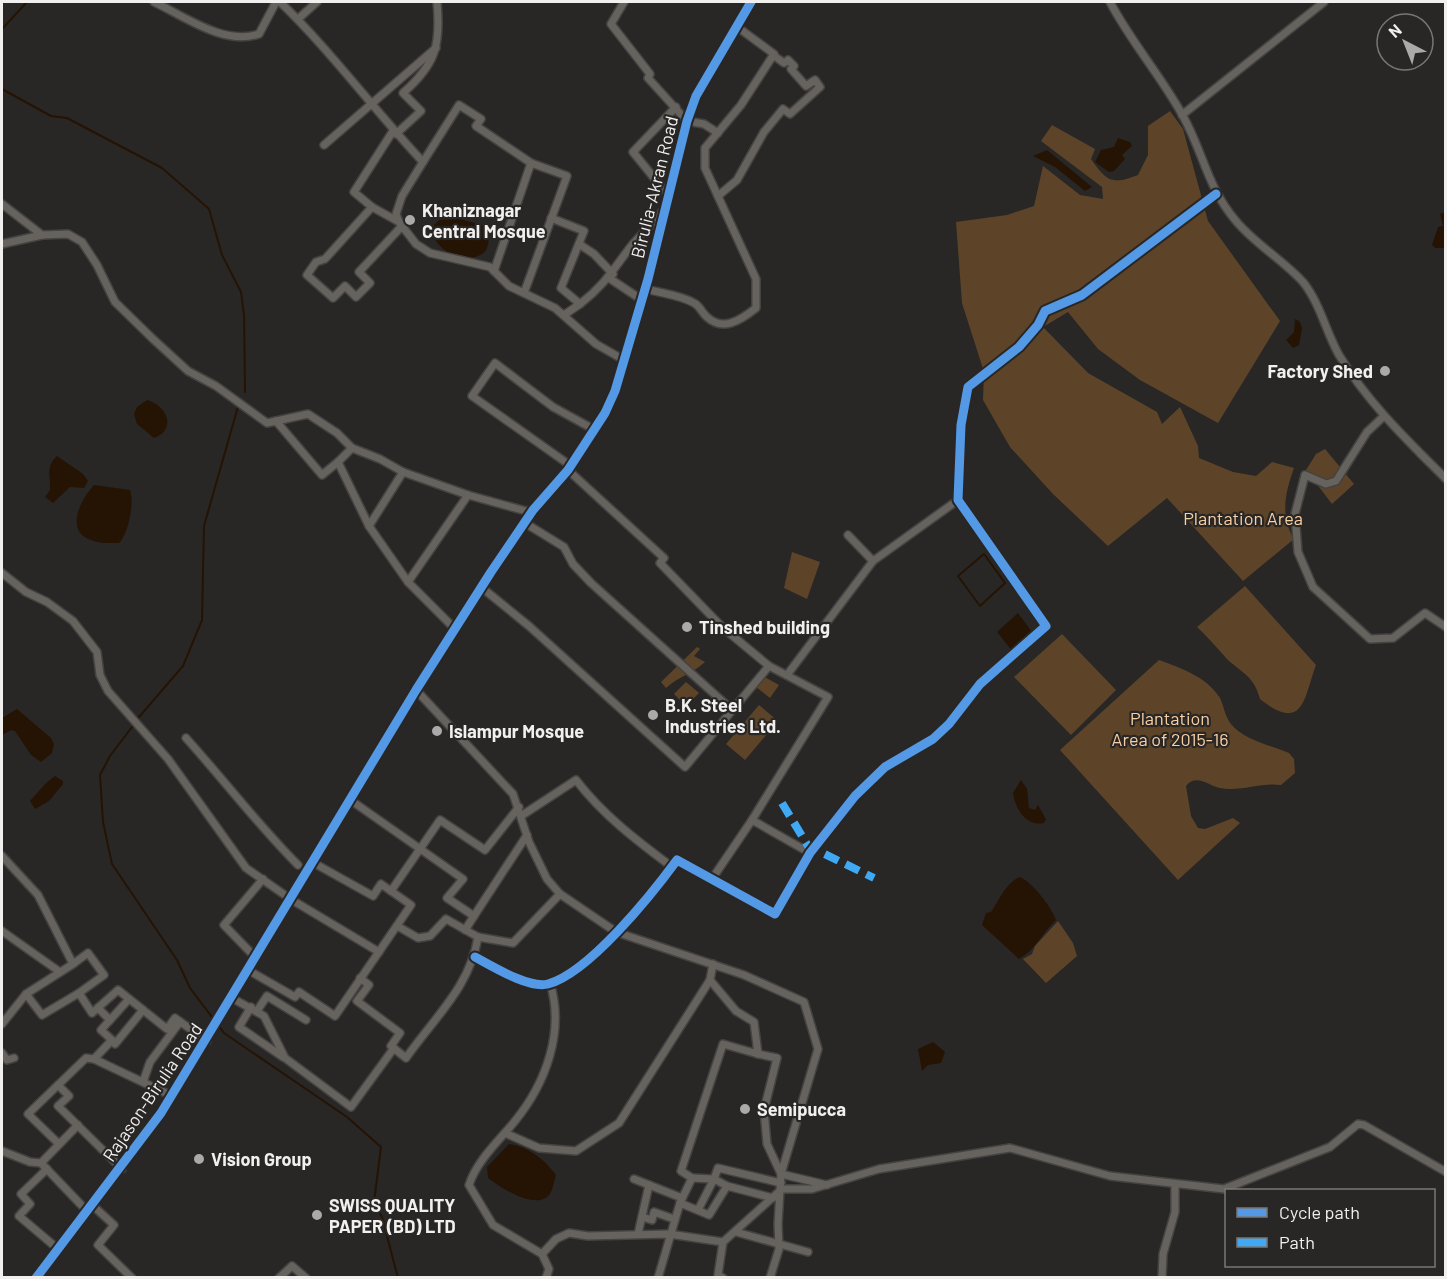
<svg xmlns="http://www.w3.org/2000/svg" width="1447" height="1279" font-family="Barlow,sans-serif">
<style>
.green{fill:#5d4429}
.water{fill:#251303}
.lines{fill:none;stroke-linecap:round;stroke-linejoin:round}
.stream{stroke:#251303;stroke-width:2}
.minor-casing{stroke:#444342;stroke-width:10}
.minor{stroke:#66625d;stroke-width:7}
.quiet{stroke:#3fa9f5;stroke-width:8;stroke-dasharray:15 8;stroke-linecap:butt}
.cycleway-casing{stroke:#292725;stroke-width:13}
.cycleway{stroke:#5399e6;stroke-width:9}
.poi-dot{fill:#abaaa9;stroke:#292725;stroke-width:2}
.labels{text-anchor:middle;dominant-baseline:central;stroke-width:4.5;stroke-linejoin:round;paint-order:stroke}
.street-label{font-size:18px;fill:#f2f0ef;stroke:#292725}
.poi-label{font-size:18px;font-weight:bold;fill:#f2f0ef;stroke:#292725;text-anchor:start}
.park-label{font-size:18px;fill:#f9d0a4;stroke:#292725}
</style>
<rect width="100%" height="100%" fill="#282726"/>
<g class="green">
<path d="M1170 111 1183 129 1208 221 1280 321 1218 423 1140 380 1098 349 1068 312 1043 327 1088 373 1157 412 1162 424 1180 407 1198 446 1199 458 1233 472 1256 476 1272 462 1294 468C1285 493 1280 516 1294 539L1243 581 1167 498 1108 546 1053 494 1010 447 983 400 984 372 962 303 956 222 1007 215 1034 206 1043 166 1080 195 1103 199 1102 187 1041 141 1052 125 1095 149 1091 159C1107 182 1112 185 1138 175L1148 155V126Z"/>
<polygon points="1325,449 1354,484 1332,504 1306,470 1316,454"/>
<polygon points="792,552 820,562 807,599 784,588"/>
<path d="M1245 586 1316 665C1304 697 1304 734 1260 699 1254 676 1243 674 1227 659 1217 648 1208 637 1197 627Z"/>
<polygon points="1062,634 1116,690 1071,735 1014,677"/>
<path d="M697 647 700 649 694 656 705 662C692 674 679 676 666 688L661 682Z"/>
<path d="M1159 660C1181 668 1207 677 1220 698 1224 706 1225 717 1231 724 1242 739 1272 746 1289 753L1294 759 1295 773 1281 785C1260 782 1241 792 1220 788 1209 786 1196 773 1186 786L1191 816 1198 828 1205 829 1233 818 1240 823 1178 880 1060 750Z"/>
<polygon points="761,675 779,685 770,698 756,687"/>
<polygon points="686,682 699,693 686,706 674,694"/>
<polygon points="759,705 778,721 745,760 726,744"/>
<polygon points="1058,921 1073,943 1077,956 1046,983 1023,959 1032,954 1035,946"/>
</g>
<g class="water">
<polygon points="1118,138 1130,142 1132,146 1122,155 1125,159 1114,171 1109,172 1095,162 1101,150 1114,147"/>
<polygon points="1047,150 1092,187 1085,191 1055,167 1033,156"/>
<polygon points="1445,212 1445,248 1435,248 1432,245 1438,227 1443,226 1440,214"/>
<path d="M460 219 482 225 489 231C489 237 489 244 486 250 474 268 427 252 434 225L439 220Z"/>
<polygon points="1295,319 1300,322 1302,328 1299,345 1293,348 1286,340 1294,332"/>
<path d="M147 400C166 405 178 429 154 438L137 424 134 414 137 407Z"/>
<path d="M57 456 83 474 88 481 84 488 70 487 53 503 45 497 50 490C51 476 45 467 57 456Z"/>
<path d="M94 485 130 490C135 502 128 535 119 543 110 543 99 544 91 540 64 531 81 499 94 485Z"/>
<polygon points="1018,613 1035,636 1013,652 997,632"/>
<polygon points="17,709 51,738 54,744 52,753 41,762 31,755 15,731 11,730 2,735 2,718"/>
<polygon points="55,776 63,781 63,784 49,801 35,809 30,801 46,783"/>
<path d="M1021 780 1027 789 1029 808 1035 810 1038 805 1046 819 1044 823C1026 827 1015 808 1013 793Z"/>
<path d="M1019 877C1031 880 1052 908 1056 920 1042 933 1035 950 1019 959L982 925 986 913 991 912C1000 899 1004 886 1019 877Z"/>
<polygon points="933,1042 945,1052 941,1063 928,1065 922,1071 918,1049"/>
<path d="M509 1144C529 1147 544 1159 556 1175 554 1181 553 1189 550 1194 536 1212 500 1187 488 1178L487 1167Z"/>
</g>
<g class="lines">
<g class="stream">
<polyline points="2,29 27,2"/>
<polyline points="2,89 51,116 67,118 162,168 209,209 222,255 241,292 244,315 245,392"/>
<polygon points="984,554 1005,583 980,606 958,576"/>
<polyline points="139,717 183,666 202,620 204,526 239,403"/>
<polyline points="132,727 110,756 100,775 103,822 112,864 177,960 190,988 224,1033 347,1117 381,1147 374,1202 382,1217 398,1278"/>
</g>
<g class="minor-casing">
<g id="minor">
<path d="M154 2C184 16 224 46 259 34L276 2"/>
<path d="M280 2C331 51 374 110 423 162L402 196 396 214 399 222 416 244 430 253 490 267 509 286 555 308 596 344 624 360"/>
<polyline points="624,2 611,24 650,74 648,78 687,121 704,124 718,133"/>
<path d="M1110 2C1131 42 1161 76 1183 116 1204 154 1207 187 1236 221 1255 244 1283 260 1303 282 1320 303 1326 332 1339 355 1368 403 1407 440 1446 479"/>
<polyline points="298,19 317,2"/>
<polyline points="1182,115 1324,2"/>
<path d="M396 134 421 111 403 93C436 64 441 45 437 2"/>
<polyline points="324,145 436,48"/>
<polyline points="423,162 459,105 481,119 476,126 531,163"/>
<polyline points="668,195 633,152 676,107"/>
<polyline points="718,196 737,180 764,132 783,109 790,114 820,87 815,80 806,86 791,69 794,66 788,60 784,63 773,55"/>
<polyline points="2,204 42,235"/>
<polyline points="372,207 354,192 393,131"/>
<polyline points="551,218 584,231 561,288 580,304 564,315"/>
<polyline points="399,222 372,207 325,259 316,262 307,275 333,298 345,286 356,297 370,283 359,272 402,226"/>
<polyline points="2,244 42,235 68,234 82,242 97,265 115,302 153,339 188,371 216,386 267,423 308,414 337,433 352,448 380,459 403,472 468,495 526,511 533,510"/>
<polyline points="579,244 594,254 613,274"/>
<polyline points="494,271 531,163 567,176 524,293"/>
<polyline points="609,278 642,300"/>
<path d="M645 289C661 293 680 295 694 303 700 306 702 313 707 317 723 332 741 320 756 308V279L705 168V148L741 105 774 54 736 26"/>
<path d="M580 304C605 285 614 268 632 245 642 233 655 223 663 210"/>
<polyline points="1384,416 1367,432 1336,481 1326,484 1305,475 1295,514 1298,552 1313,587 1370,639 1393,638 1425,613 1446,627"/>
<polyline points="276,421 322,475 338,462"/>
<polyline points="352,448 338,462 369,526"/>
<polyline points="571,466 472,396 495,363 553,407 595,430"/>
<polyline points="403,472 369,526 408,582"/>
<polyline points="525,523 564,547 573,564 591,583 731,709"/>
<polyline points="873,561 958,500"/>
<polyline points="2,573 26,592 47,602 73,621 97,652 100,675 108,691 168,759 246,868 292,900 379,952"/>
<polyline points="481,587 529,626 685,767 769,666 722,627 660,563 664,558 568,470"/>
<polyline points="455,629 408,582 468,495"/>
<polyline points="787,675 873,561 848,535"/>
<polyline points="416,690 513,794 529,842 547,879 560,894"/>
<path d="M186 738C224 780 258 825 298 865"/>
<polyline points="349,799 463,879 447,898 474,916 465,930"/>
<path d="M521 816 576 780C603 815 636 840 672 867"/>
<polyline points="752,820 828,697 769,666"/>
<polyline points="2,856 38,895 73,964 26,994 2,1024"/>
<polyline points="712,879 752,820 810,853"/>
<polyline points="391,891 440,820 485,850 519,807"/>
<polyline points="474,916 527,835"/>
<polyline points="399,927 418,938 430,936 446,919 478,937 513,943 560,894 616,932 744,975 804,1002 818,1049 781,1174 767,1144 764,1110 777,1058 758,1054"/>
<polyline points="2,931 60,972"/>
<path d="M475 957C492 966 529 989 548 984 589 973 652 894 677 860L775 914 810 853 855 796 885 767 933 739 949 724 980 684 1046 626 958 500 961 425 968 387 1019 347 1038 325 1045 311 1082 295 1216 194"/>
<polyline points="256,958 224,925 263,879"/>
<polyline points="73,964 88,953 104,975 79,993"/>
<polyline points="248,970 295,997 299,992 335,1016 411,905 381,884 373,896 312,862"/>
<path d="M360 978 369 985 357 1001 400 1033 391 1046 406 1058C434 1018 470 987 478 937"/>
<polyline points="26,994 42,1015 79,993 92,1013 118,990 167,1029 175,1018 207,1041"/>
<polyline points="232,998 264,1016 285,1058 351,1107 394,1048"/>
<polyline points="129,999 101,1030 112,1040 94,1059 172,1096"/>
<polyline points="251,1007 239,1027 283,1057"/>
<polyline points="98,1008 110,1020"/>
<polyline points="257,1011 267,996 306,1020"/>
<polyline points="112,1040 115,1044 143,1010"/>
<polyline points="2,1053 7,1060 14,1058"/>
<polyline points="94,1059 86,1058 58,1085 69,1096 58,1106 122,1169"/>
<polyline points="143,1082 150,1062 180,1022"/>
<polyline points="58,1085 28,1114 59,1144"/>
<polyline points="505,1133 539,1148 576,1151 619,1123 710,980"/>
<polyline points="2,1151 30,1162 41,1163 87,1211"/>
<polyline points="41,1163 78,1125"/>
<polyline points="47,1169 21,1194 30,1204 19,1216 58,1249"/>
<polyline points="692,1178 714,1179 718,1168 781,1183"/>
<polyline points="634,1179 682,1198"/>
<polyline points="680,1203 709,1215 727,1186 773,1198"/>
<polyline points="92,1205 114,1225 98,1245 132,1278"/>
<polyline points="698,1210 714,1179 727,1186"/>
<polyline points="642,1217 652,1220 654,1212 674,1219"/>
<polyline points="736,1232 808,1252"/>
<polyline points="638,1234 649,1185"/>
<polyline points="723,1242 718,1275 723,1278"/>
<polyline points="542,1254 556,1239 569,1233 588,1236 669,1234 723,1242 782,1189 812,1189 879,1169 1010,1148 1110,1176 1224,1189 1330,1147 1358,1124 1364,1125 1446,1172"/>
<polyline points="36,1278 161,1113 416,690 491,572 533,510 568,470 605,413 615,391 648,279 687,121 696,96 751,2"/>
<polyline points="279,1278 292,1266 306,1278"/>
<path d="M546 1278 549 1269 542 1254 493 1225 469 1185C477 1160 499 1141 515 1121 546 1083 565 1031 550 983"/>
<polyline points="658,1278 680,1203 692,1178 681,1171 723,1044 758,1054 754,1022 736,1011 710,980 713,964"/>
<polyline points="770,1278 779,1249 778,1224 781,1174 827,1185"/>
<polyline points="1162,1278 1163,1254 1175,1212 1175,1184"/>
</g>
</g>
<use href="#minor" class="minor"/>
<polyline class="quiet" points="782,803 808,846 874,878"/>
<g class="cycleway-casing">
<g id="cycleway">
<path d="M475 957C492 966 529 989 548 984 589 973 652 894 677 860L775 914 810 853 855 796 885 767 933 739 949 724 980 684 1046 626 958 500 961 425 968 387 1019 347 1038 325 1045 311 1082 295 1216 194"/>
<polyline points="36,1278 161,1113 416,690 491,572 533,510 568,470 605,413 615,391 648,279 687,121 696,96 751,2"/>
</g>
</g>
<use href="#cycleway" class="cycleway"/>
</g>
<g class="poi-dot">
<circle cx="410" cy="220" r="6"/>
<circle cx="1385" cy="371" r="6"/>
<circle cx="687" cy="627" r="6"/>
<circle cx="653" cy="715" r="6"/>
<circle cx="437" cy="731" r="6"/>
<circle cx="745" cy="1109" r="6"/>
<circle cx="199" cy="1159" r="6"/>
<circle cx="317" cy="1215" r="6"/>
</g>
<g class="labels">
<g class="street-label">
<text transform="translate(654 187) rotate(-76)">Birulia-Akran Road</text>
<text transform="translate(152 1092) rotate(-56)">Rajason-Birulia Road</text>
</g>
<g class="poi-label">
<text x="422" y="210">Khaniznagar<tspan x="422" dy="21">Central Mosque</tspan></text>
<text x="1373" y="371" text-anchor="end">Factory Shed</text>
<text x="699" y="627">Tinshed building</text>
<text x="665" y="705">B.K. Steel<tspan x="665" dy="21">Industries Ltd.</tspan></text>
<text x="449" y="731">Islampur Mosque</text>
<text x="757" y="1109">Semipucca</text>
<text x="211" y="1159">Vision Group</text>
<text x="329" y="1205">SWISS QUALITY<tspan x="329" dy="21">PAPER (BD) LTD</tspan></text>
</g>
<g class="park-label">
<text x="1243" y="518">Plantation Area</text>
<text x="1170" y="718">Plantation<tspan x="1170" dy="21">Area of 2015-16</tspan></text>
</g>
</g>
<rect width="1447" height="1279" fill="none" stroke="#f2f0ef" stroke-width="6"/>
<rect x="1225" y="1189" width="210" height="78" fill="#292725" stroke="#797776" stroke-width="1.5"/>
<rect x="1237" y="1208" width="30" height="9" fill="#5399e6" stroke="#797776" stroke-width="1.5"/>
<text x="1279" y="1219" font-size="18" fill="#f2f0ef">Cycle path</text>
<rect x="1237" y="1238" width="30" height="9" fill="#3fa9f5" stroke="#797776" stroke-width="1.5"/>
<text x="1279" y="1249" font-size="18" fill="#f2f0ef">Path</text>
<g transform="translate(1405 42) rotate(318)"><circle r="28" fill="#292725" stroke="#797776" stroke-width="1.5"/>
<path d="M0-4.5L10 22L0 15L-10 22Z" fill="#abaaa9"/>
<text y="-9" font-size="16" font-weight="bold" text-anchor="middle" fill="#f2f0ef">N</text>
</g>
</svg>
